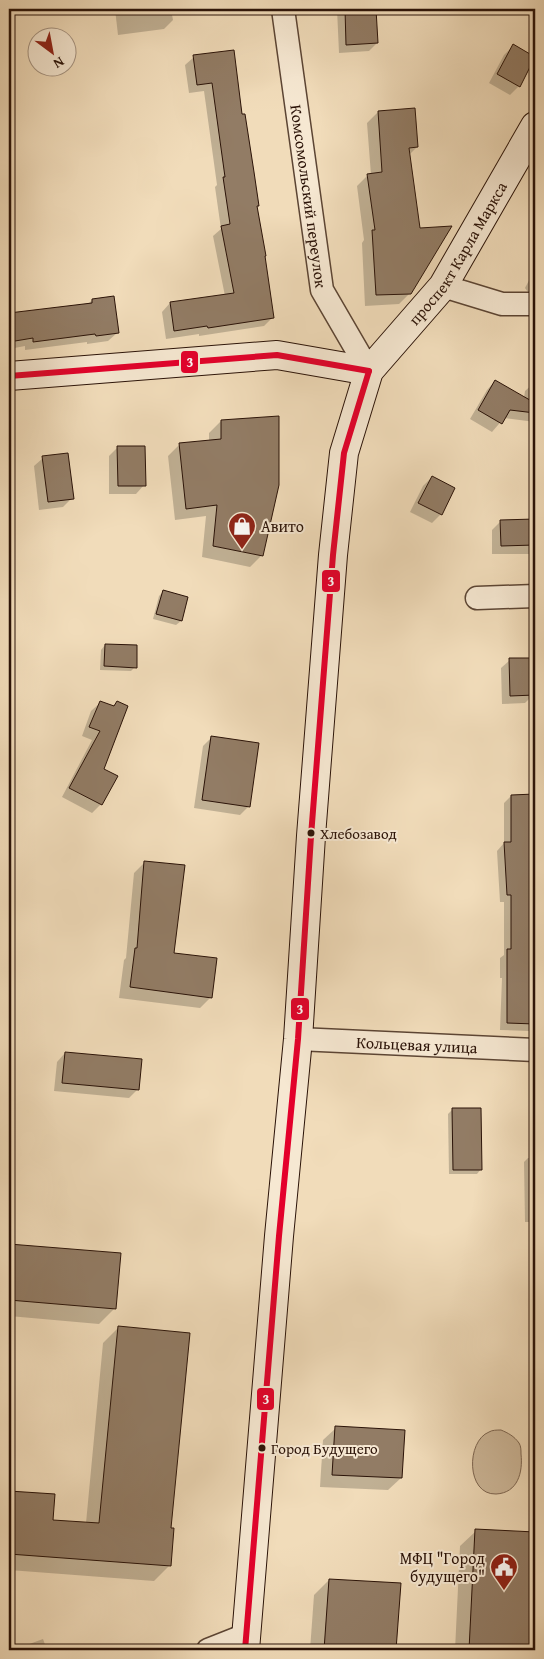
<svg xmlns="http://www.w3.org/2000/svg" width="544" height="1659" font-family="'Gentium Book Plus',serif">
<style>
.green{fill:#cfba9c;stroke:#7d6652}
.shadow{fill:#0003}
.building{fill:#927c65;stroke:#2b1308}
.lines{fill:none;stroke-linecap:round;stroke-linejoin:round}
.street-casing{stroke:#5c4534;stroke-width:25}
.secondary-casing{stroke:#2b1308;stroke-width:30}
.street{stroke:#f6e8d2;stroke-width:22}
.secondary{stroke:#f6e8d2;stroke-width:28}
.bus-1-casing{stroke:#f6e8d2;stroke-width:10}
.bus-1{stroke:#e4002b;stroke-width:6}
.bus-dot{fill:#2b1308;stroke:#f6e8d2;stroke-width:2}
.labels{text-anchor:middle;dominant-baseline:central;stroke-width:4;stroke-linejoin:round;paint-order:stroke}
.bus-label{font-size:15px;fill:#2b1308;stroke:#f6e8d2;text-anchor:start}
.street-label{font-size:16px;fill:#2b1308;stroke:#f6e8d2}
.poi-label{font-size:16px;fill:#2b1308;stroke:#f6e8d2;text-anchor:start}
.line-badge{stroke:#f6e8d2;stroke-width:2}
.badge-label{font-size:14px;text-anchor:middle;font-weight:bold;fill:#fff}
</style>
<rect width="100%" height="100%" fill="#f1dcba"/>
<filter id="stains"><feTurbulence type="fractalNoise" baseFrequency=".004" numOctaves="4"/><feColorMatrix values="0 0 0 0 .2 0 0 0 0 .09 0 0 0 0 .02 0 0 0 .5 -.17"/></filter>
<radialGradient id="worn" r=".72"><stop offset=".6" stop-color="#630" stop-opacity="0"/><stop offset="1" stop-color="#630" stop-opacity=".3"/></radialGradient>
<path class="green" d="M501 1430C508 1433 514 1436 519 1443 521 1446 521 1450 521 1454 523 1472 518 1493 496 1494 466 1495 466 1441 489 1432 492 1430 497 1430 501 1430Z"/>
<g class="shadow">
<polygon points="115,9 171,9 173,20 164,29 118,35"/>
<polygon points="337,9 381,9 375,14 377,43 369,51 339,53"/>
<polygon points="513,46 535,58 519,86 510,95 489,83 504,55"/>
<polygon points="194,57 241,115 258,205 256,207 273,317 264,326 199,336 199,334 166,339 162,312 170,303 225,296 213,236 221,229 215,187 217,185 204,91 189,93 185,65"/>
<polygon points="378,112 417,147 409,155 410,293 399,304 365,306 362,243 364,240 357,186 368,175 371,175 367,123"/>
<polygon points="535,269 535,299 533,299 525,288"/>
<polygon points="92,300 117,333 108,341 87,344 87,342 25,350 25,346 9,349 9,314 88,304"/>
<polygon points="495,381 524,398 525,391 535,382 535,422 504,418 492,432 470,419 487,390"/>
<polygon points="221,421 262,555 250,567 202,557 206,516 175,520 168,456 180,444 209,441 209,433"/>
<polygon points="117,448 144,485 136,494 109,494 109,456"/>
<polygon points="43,458 72,498 63,507 39,510 34,466"/>
<polygon points="432,477 441,514 432,523 410,512 423,486"/>
<polygon points="501,521 535,521 535,554 492,554 492,530"/>
<polygon points="163,592 181,621 176,625 153,619 159,596"/>
<polygon points="105,645 135,667 131,671 100,670 101,650"/>
<polygon points="510,660 533,695 525,703 502,704 501,668"/>
<polygon points="117,702 103,770 116,777 101,804 92,813 62,797 92,740 82,736 91,711 100,703 112,707"/>
<polygon points="212,737 249,806 240,815 194,808 203,746"/>
<polygon points="535,795 533,874 535,874 535,1025 529,1031 500,1030 502,978 500,978 500,958 504,955 504,902 500,902 497,851 504,843 504,803 511,796"/>
<polygon points="145,862 173,954 211,997 200,1008 119,998 124,960 126,958 134,873"/>
<polygon points="65,1053 138,1089 129,1098 54,1091 57,1062"/>
<polygon points="452,1110 481,1169 477,1174 449,1174 448,1114"/>
<polygon points="528,1158 535,1158 535,1222 525,1222 524,1162"/>
<polygon points="9,1245 120,1254 115,1308 99,1324 9,1316"/>
<polygon points="119,1327 169,1529 170,1565 154,1581 9,1570 9,1492 54,1495 52,1521 86,1523 103,1343"/>
<polygon points="336,1428 401,1478 388,1490 320,1487 323,1440"/>
<polygon points="535,1521 535,1650 455,1650 460,1546 476,1531 529,1533 530,1526"/>
<polygon points="329,1580 399,1585 394,1650 310,1650 314,1595"/>
<polygon points="43,1639 47,1650 13,1650"/>
</g>
<g class="building">
<polygon points="345,9 376,9 378,43 346,45"/>
<polygon points="513,44 535,57 520,87 497,74"/>
<polygon points="234,50 242,114 245,114 254,172 259,206 257,206 266,256 265,256 274,318 208,328 207,326 174,331 170,302 234,293 221,226 230,224 223,177 225,177 212,83 197,85 193,55"/>
<polygon points="415,108 418,147 409,148 420,228 452,226 411,294 376,295 372,230 375,230 367,174 382,172 378,111"/>
<polygon points="114,296 119,333 96,336 95,334 33,342 33,338 9,342 9,313 92,303 92,299"/>
<polygon points="495,380 535,403 535,413 510,410 502,424 478,410"/>
<polygon points="279,416 279,485 263,556 213,546 217,505 186,509 179,443 221,439 221,420"/>
<polygon points="117,446 145,446 146,486 118,486"/>
<polygon points="68,453 74,499 48,502 42,456"/>
<polygon points="432,476 455,488 442,515 418,503"/>
<polygon points="535,519 535,545 501,546 500,520"/>
<polygon points="163,590 188,597 182,621 156,614"/>
<polygon points="105,644 137,645 137,668 104,666"/>
<polygon points="509,658 534,658 535,695 510,696"/>
<polygon points="100,701 114,706 117,701 128,706 104,769 118,776 102,805 69,788 100,731 89,727"/>
<polygon points="211,736 259,743 250,807 202,800"/>
<polygon points="535,794 534,873 535,873 535,1024 507,1023 507,949 511,949 511,895 507,895 504,842 511,842 511,795"/>
<polygon points="144,861 185,865 174,953 217,958 212,998 130,987 135,948 137,948"/>
<polygon points="65,1052 142,1059 139,1090 62,1083"/>
<polygon points="452,1108 481,1108 482,1170 453,1170"/>
<polygon points="9,1244 121,1253 116,1309 9,1300"/>
<polygon points="118,1326 190,1333 171,1528 174,1528 171,1566 9,1554 9,1491 55,1494 53,1520 99,1523"/>
<polygon points="335,1426 405,1430 402,1478 332,1475"/>
<polygon points="475,1529 535,1532 535,1650 469,1650"/>
<polygon points="329,1579 401,1583 396,1650 324,1650"/>
</g>
<g class="lines">
<g class="street-casing">
<g id="street">
<path id="s1" d="M283 9 322 290 369 371"/>
<polyline points="443,286 502,304 535,304"/>
<polyline points="477,598 535,596"/>
<path id="s2" d="M298 1039 535 1050"/>
<polyline points="208,1650 246,1635"/>
</g>
</g>
<g class="secondary-casing">
<g id="secondary">
<polyline points="9,376 277,355 369,371"/>
<path id="s3" d="M245 1650 279 1236 298 1039 311 836 333 555 344 453 369 371 443 286 535 126"/>
</g>
</g>
<use href="#street" class="street"/>
<use href="#secondary" class="secondary"/>
<g class="bus-1-casing">
<g id="bus-1">
<polyline points="9,376 277,355 369,371"/>
<polyline points="245,1650 279,1236 298,1039 311,836 333,555 344,453 369,371"/>
</g>
</g>
<use href="#bus-1" class="bus-1"/>
</g>
<defs>
<g id="shop-pin" transform="scale(1.4375)"><path d="M0 17L-7.5 6A9.5 9.5 0 1 1 7.5 6Z" fill="#8f2418" stroke="#f6e8d2"/><path d="M-5-2.5h2.3a2.7 3.5 0 0 1 5.4 0H5L5.5 6h-11ZM-1.5-2.5h3a1.5 2.3 0 0 0-3 0Z" fill="#fff"/></g>
<g id="civic-pin" transform="scale(1.4375)"><path d="M0 17L-7.5 6A9.5 9.5 0 1 1 7.5 6Z" fill="#8f2418" stroke="#f6e8d2"/><path d="M-.6-6.5H3V-4.5H.6V-3L4-1V1h2V6H-6V1h2V-1L-.6-3ZM-1.2 2.5V6h2.4V2.5Z" fill="#fff"/></g>
</defs>
<g fill-rule="evenodd">
<use href="#shop-pin" x="242" y="526"/>
<use href="#civic-pin" x="504" y="1567"/>
</g>
<g class="bus-dot">
<circle cx="311" cy="833" r="4.5"/>
<circle cx="262" cy="1448" r="4.5"/>
</g>
<g class="labels">
<g class="bus-label">
<text x="320" y="833">Хлебозавод</text>
<text x="271" y="1448">Город Будущего</text>
</g>
<g class="street-label">
<text stroke="none"><textPath href="#s1" startOffset="189">Комсомольский переулок</textPath></text>
<text stroke="none"><textPath href="#s3" startOffset="1435">проспект Карла Маркса</textPath></text>
<text stroke="none"><textPath href="#s2" startOffset="119">Кольцевая улица</textPath></text>
</g>
<g class="poi-label">
<text x="261" y="526">Авито</text>
<text x="485" y="1558" text-anchor="end">МФЦ "Город<tspan x="485" dy="18">будущего"</tspan></text>
</g>
</g>
<g class="line-badge">
<rect x="180" y="350" width="19" height="24" rx="5" fill="#e4002b"/>
<rect x="321" y="569" width="20" height="24" rx="5" fill="#e4002b"/>
<rect x="290" y="997" width="20" height="24" rx="5" fill="#e4002b"/>
<rect x="256" y="1387" width="19" height="24" rx="5" fill="#e4002b"/>
</g>
<g class="badge-label">
<text x="190" y="367">3</text>
<text x="331" y="586">3</text>
<text x="300" y="1014">3</text>
<text x="266" y="1404">3</text>
</g>
<rect width="544" height="1659" fill="none" stroke="#f1dcba" stroke-width="30"/>
<rect x="10" y="10" width="524" height="1639" fill="none" stroke="#2b1308" stroke-width="2.5"/>
<rect x="15" y="15" width="514" height="1629" fill="none" stroke="#2b1308"/>
<g transform="translate(52 52) rotate(148)"><circle r="24" fill="#f6e8d2" stroke="#a59381"/>
<path d="M0-4L9 19L0 12L-9 19Z" fill="#8f2418"/>
<text y="-8" font-size="14" font-weight="bold" text-anchor="middle" fill="#2b1308">N</text>
</g>
<rect width="100%" height="100%" filter="url(#stains)"/>
<rect width="100%" height="100%" fill="url(#worn)"/>
</svg>
